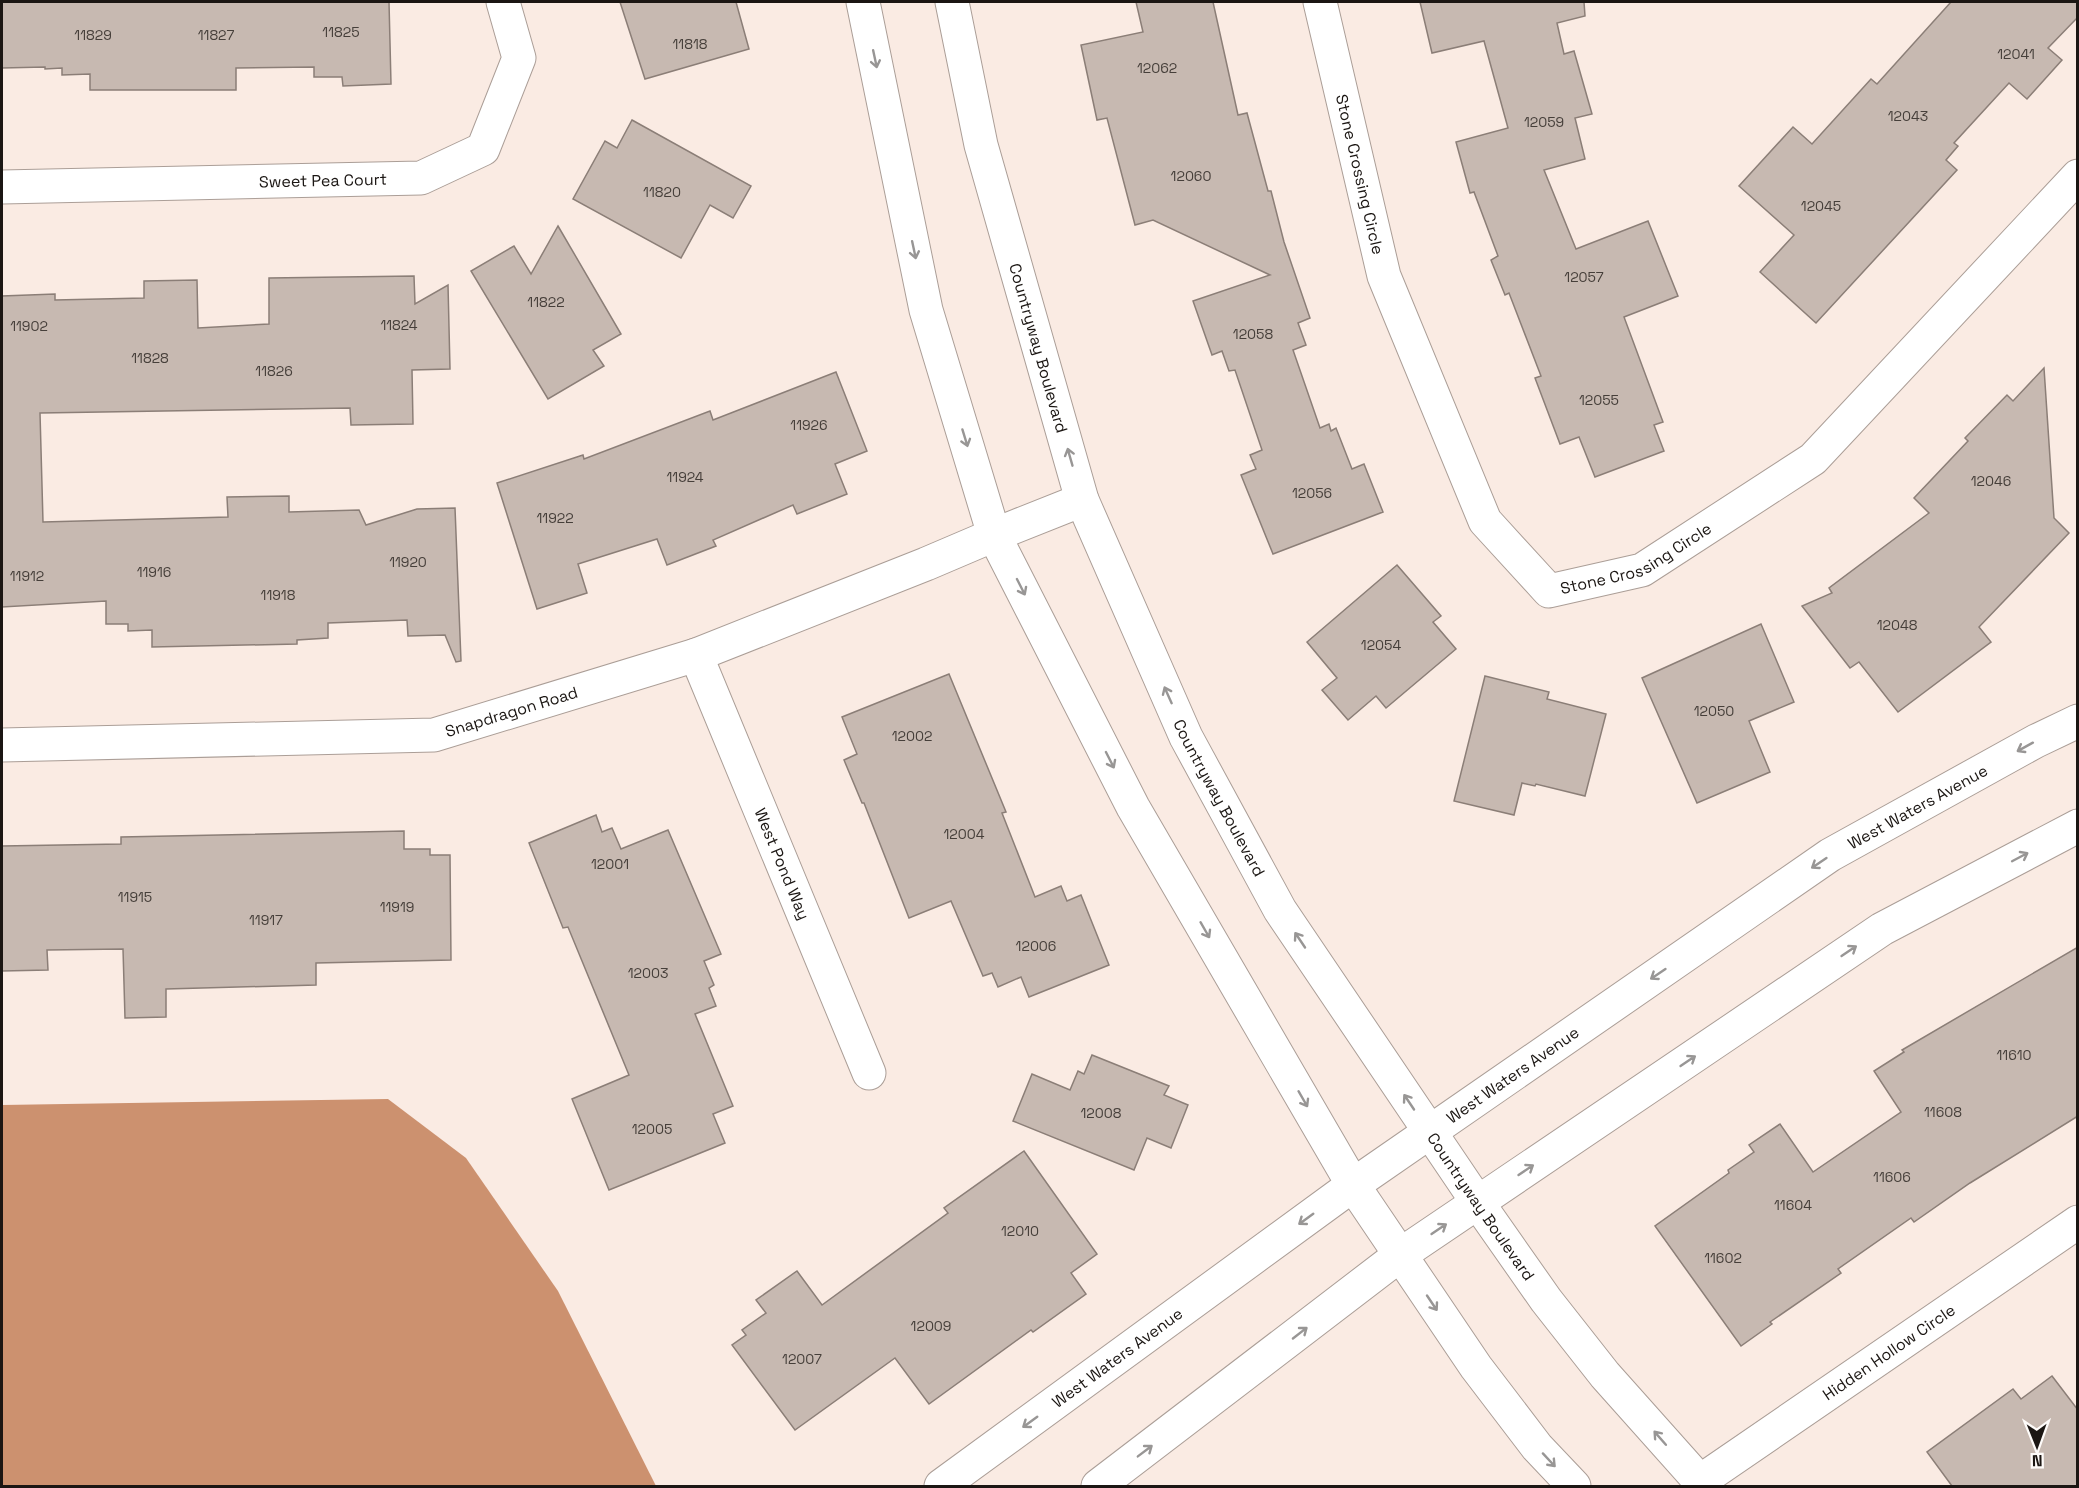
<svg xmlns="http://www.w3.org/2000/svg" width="2079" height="1488" font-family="'Space Grotesk',sans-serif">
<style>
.water{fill:#cc916f}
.building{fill:#c7b9b1;stroke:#8b7e77;stroke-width:1.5}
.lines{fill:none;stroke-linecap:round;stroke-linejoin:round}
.minor-casing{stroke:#ab9e97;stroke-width:35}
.tertiary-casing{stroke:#ab9e97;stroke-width:35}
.minor{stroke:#fff;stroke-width:33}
.tertiary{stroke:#fff;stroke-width:33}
.oneway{stroke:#989695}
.labels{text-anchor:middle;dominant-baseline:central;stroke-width:4.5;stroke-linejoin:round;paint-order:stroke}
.number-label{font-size:14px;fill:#463f3a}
.street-label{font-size:16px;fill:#1b1613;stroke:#fefbf9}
</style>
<rect width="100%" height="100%" fill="#faebe3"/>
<polygon class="water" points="388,1099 466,1158 558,1291 656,1486 2,1486 2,1105"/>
<g class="building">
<polygon points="2,2 389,2 391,84 343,86 342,77 314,77 314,67 236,68 236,90 90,90 90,74 62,75 62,68 45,69 45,67 2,68"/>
<polygon points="620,2 736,2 749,49 645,79"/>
<polygon points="1136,2 1213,2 1238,115 1247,113 1268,191 1271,191 1284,242 1310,318 1298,323 1306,345 1293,350 1320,428 1329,424 1331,431 1336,428 1352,469 1364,464 1383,512 1273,554 1241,475 1256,469 1250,455 1262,450 1235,370 1229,371 1222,351 1212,355 1193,301 1270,275 1153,220 1135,225 1107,118 1097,120 1081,45 1143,32"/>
<polygon points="1420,2 1584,2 1585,16 1557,23 1564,54 1574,51 1592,114 1575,118 1585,159 1544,170 1576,249 1648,221 1678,296 1624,317 1663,422 1654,425 1664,451 1595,477 1579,437 1560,444 1535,378 1541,376 1509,293 1505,295 1491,260 1498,256 1474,192 1470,193 1456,142 1508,128 1484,41 1432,53"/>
<polygon points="1951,2 2078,2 2078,17 2048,48 2062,60 2027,99 2009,83 1954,143 1958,146 1946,160 1957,170 1816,323 1760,272 1794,235 1739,186 1793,127 1812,144 1871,79 1877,84"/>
<polygon points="632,120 751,186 733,218 710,205 681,258 573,199 605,141 617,148"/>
<polygon points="558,226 621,334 593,350 604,366 548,399 471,271 514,246 531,274"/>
<polygon points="414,276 415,304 448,285 450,369 412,370 413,424 351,425 350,408 40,413 43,522 228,517 227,497 289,496 289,512 359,510 366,525 417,509 455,508 461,661 456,662 445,635 408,636 407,620 328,623 328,638 297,640 297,644 152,647 152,630 128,631 128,624 106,624 106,601 2,607 2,296 55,294 55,300 144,298 144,281 197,280 198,328 269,324 269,278"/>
<polygon points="2044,368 2054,518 2069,533 1979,627 1991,642 1898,712 1859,662 1850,668 1802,606 1832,593 1829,588 1929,513 1914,498 1968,441 1965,438 2007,395 2013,401"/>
<polygon points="836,372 867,451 835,464 847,494 797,514 793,505 713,540 716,546 667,565 657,539 578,564 587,593 537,609 497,483 583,455 584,459 710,411 713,420"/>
<polygon points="1397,565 1441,616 1433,622 1456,649 1386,708 1376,696 1348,720 1322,690 1337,678 1307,642"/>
<polygon points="1761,624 1794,702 1749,721 1770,772 1697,803 1642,678"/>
<polygon points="949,674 1006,812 1002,813 1035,897 1061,886 1067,901 1081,895 1109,965 1029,997 1021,977 998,987 992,973 983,976 951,901 909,918 864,803 862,803 844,760 857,754 842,717"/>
<polygon points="1485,676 1549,692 1547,699 1606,714 1585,796 1536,784 1535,786 1522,783 1514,815 1454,801"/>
<polygon points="596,815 602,832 612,828 621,849 668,830 721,954 704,961 714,985 709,988 716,1006 695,1014 733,1106 713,1114 725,1143 609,1190 572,1099 629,1075 568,927 563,928 529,843"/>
<polygon points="404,831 404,849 430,849 430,855 450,855 451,960 316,963 316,985 166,989 166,1017 125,1018 123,949 47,950 48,970 2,971 2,846 121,844 121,837"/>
<polygon points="2078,947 2078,1116 1970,1183 1914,1222 1911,1218 1838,1269 1841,1273 1770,1322 1772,1324 1741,1346 1655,1226 1729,1173 1728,1170 1754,1152 1749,1145 1780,1124 1813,1172 1901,1112 1874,1071 1904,1052 1902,1050"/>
<polygon points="1092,1055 1169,1086 1164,1095 1188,1105 1171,1148 1147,1138 1134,1170 1013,1121 1032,1074 1070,1090 1078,1071 1084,1074"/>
<polygon points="1024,1151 1097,1254 1071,1273 1086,1294 1033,1332 1031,1330 929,1404 895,1358 795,1430 732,1345 746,1335 742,1330 766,1313 756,1300 797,1271 822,1305 948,1213 944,1208"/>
<polygon points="2052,1376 2078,1410 2078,1486 1952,1486 1927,1452 2013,1389 2021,1399"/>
</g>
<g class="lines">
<g class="minor-casing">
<g id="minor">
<path id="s1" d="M1320 2 1384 276 1485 521 1549 591 1642 570 1813 459 2078 176"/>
<path id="s2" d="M2 187 421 178 483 149 519 58 503 2"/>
<path id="s3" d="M696 655 869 1073"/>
<path id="s4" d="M2 745 434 735 696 655 926 564 994 535 1082 500"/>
<path id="s5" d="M1353 1185 1830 855 2036 741 2078 721"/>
<polyline points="1400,1255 1882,929 2078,826"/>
<path id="s6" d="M1699 1482 2078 1222"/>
</g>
</g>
<g class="tertiary-casing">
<g id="tertiary">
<polyline points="863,2 926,310 994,535 1133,807 1353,1185 1476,1367 1537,1447 1574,1486"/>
<path id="s7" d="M952 2 981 145 1082 500 1186 737 1280 910 1478 1203 1546 1300 1605 1375 1704 1486"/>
<path id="s8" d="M941 1486 1353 1185"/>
<polyline points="1098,1486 1400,1255"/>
</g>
</g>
<use href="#minor" class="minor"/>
<use href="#tertiary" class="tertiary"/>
</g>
<defs><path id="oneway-shaft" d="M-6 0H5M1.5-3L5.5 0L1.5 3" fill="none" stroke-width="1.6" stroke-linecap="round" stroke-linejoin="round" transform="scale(1.5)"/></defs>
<g class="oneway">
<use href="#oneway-shaft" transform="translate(875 59) rotate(78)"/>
<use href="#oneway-shaft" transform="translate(914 250) rotate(78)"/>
<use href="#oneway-shaft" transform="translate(965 438) rotate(73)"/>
<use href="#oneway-shaft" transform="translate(1070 457) rotate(-106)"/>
<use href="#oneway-shaft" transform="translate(1021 587) rotate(63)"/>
<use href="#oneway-shaft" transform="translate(1168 695) rotate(-114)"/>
<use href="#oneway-shaft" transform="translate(2025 747) rotate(151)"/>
<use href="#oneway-shaft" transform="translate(1110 760) rotate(63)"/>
<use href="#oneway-shaft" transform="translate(2020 857) rotate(-28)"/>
<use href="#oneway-shaft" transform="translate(1819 863) rotate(146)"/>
<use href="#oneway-shaft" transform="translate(1205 930) rotate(60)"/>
<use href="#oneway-shaft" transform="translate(1300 940) rotate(-124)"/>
<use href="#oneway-shaft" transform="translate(1849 951) rotate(-34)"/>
<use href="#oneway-shaft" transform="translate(1658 974) rotate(146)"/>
<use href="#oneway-shaft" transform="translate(1688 1061) rotate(-34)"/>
<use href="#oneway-shaft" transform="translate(1303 1099) rotate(60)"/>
<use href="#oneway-shaft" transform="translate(1409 1102) rotate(-124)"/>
<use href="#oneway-shaft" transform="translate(1526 1170) rotate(-34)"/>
<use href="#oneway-shaft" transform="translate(1306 1219) rotate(144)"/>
<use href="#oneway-shaft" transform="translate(1439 1229) rotate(-34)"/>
<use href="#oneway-shaft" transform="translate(1432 1303) rotate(56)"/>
<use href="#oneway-shaft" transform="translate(1300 1333) rotate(-38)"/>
<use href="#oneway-shaft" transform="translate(1030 1422) rotate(144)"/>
<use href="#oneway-shaft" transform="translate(1660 1438) rotate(-131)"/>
<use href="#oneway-shaft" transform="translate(1145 1451) rotate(-37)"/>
<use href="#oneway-shaft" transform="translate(1549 1460) rotate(47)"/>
</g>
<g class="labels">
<g class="number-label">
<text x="341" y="32">11825</text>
<text x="93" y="35">11829</text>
<text x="216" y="35">11827</text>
<text x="690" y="44">11818</text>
<text x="2016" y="54">12041</text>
<text x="1157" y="68">12062</text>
<text x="1908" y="116">12043</text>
<text x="1544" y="122">12059</text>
<text x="1191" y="176">12060</text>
<text x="662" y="192">11820</text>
<text x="1821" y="206">12045</text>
<text x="1584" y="277">12057</text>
<text x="546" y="302">11822</text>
<text x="399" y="325">11824</text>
<text x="29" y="326">11902</text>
<text x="1253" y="334">12058</text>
<text x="150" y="358">11828</text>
<text x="274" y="371">11826</text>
<text x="1599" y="400">12055</text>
<text x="809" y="425">11926</text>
<text x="685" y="477">11924</text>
<text x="1991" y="481">12046</text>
<text x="1312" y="493">12056</text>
<text x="555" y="518">11922</text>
<text x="408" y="562">11920</text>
<text x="154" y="572">11916</text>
<text x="27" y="576">11912</text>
<text x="278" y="595">11918</text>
<text x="1897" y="625">12048</text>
<text x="1381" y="645">12054</text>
<text x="1714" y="711">12050</text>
<text x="912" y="736">12002</text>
<text x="964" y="834">12004</text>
<text x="610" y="864">12001</text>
<text x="135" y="897">11915</text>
<text x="397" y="907">11919</text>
<text x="266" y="920">11917</text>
<text x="1036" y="946">12006</text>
<text x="648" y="973">12003</text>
<text x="2014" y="1055">11610</text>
<text x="1943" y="1112">11608</text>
<text x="1101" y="1113">12008</text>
<text x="652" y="1129">12005</text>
<text x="1892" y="1177">11606</text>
<text x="1793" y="1205">11604</text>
<text x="1020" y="1231">12010</text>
<text x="1723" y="1258">11602</text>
<text x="931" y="1326">12009</text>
<text x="802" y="1359">12007</text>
</g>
<g class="street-label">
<text stroke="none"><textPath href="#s1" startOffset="177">Stone Crossing Circle</textPath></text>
<text stroke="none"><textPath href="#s2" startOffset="321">Sweet Pea Court</textPath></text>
<text stroke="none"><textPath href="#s7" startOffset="357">Countryway Boulevard</textPath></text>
<text stroke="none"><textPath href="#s1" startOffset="735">Stone Crossing Circle</textPath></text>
<text stroke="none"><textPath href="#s4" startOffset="513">Snapdragon Road</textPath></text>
<text stroke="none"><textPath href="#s7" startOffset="843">Countryway Boulevard</textPath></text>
<text stroke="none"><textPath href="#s5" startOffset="680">West Waters Avenue</textPath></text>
<text stroke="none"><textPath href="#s3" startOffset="226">West Pond Way</textPath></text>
<text stroke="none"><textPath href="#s5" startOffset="194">West Waters Avenue</textPath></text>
<text stroke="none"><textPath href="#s7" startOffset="1329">Countryway Boulevard</textPath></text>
<text stroke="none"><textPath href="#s6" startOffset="230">Hidden Hollow Circle</textPath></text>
<text stroke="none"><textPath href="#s8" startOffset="218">West Waters Avenue</textPath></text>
</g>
</g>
<rect width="2079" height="1488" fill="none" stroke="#1b1613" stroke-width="6"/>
<g transform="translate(2037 1446) rotate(179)" stroke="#fefbf9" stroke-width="4.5" paint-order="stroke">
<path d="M0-4.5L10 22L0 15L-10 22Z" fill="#1b1613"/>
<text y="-9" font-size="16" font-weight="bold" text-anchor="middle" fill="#1b1613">N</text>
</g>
</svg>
